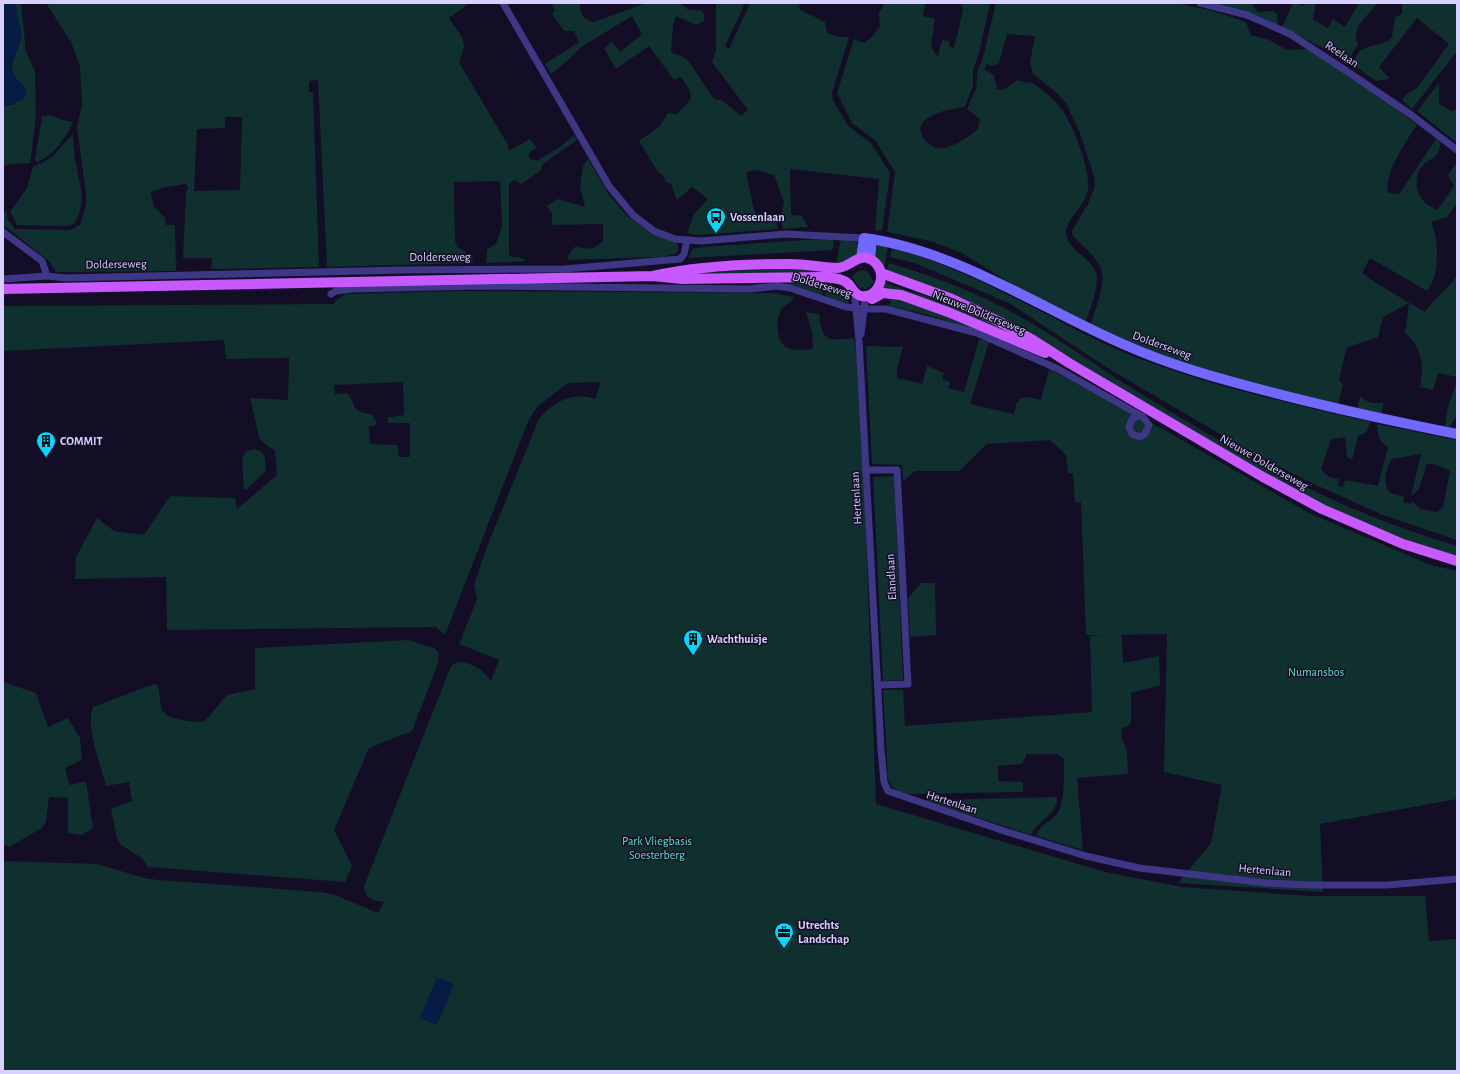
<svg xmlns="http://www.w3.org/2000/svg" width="1460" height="1074" font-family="'Alegreya Sans',sans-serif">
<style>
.green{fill:#102f2f;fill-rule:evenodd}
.water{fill:#081b44}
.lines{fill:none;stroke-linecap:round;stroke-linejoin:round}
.street{stroke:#3d3786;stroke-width:7}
.secondary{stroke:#7268ff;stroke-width:10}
.primary{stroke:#c858ff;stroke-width:10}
.labels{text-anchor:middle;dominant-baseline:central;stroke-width:3;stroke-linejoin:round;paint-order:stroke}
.street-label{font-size:12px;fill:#d8d1ff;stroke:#130e25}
.poi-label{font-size:12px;font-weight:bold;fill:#d8d1ff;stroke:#130e25;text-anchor:start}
.park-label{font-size:12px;fill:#59e4c7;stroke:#130e25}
</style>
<rect width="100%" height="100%" fill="#130e25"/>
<g class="green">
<path d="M14 3H21L26 52 35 71V76L36 115 30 163 3 165V105H13L24 86C0 69 19 55 21 36 22 29 18 24 17 18 16 12 17 8 14 3Z"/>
<path d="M46 3H470L449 18C454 26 464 37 464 46 464 52 459 57 460 64L508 145 509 151 530 139 537 148 530 152 529 155 530 159 537 161 560 147 574 135 577 140 543 164 540 171 521 184 514 180 509 184V253L511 257H520L526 261 486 263 487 249 496 244 502 227 500 181 454 182 455 241 458 247 472 257 473 263 327 267 318 80 309 81V92H313L319 267 211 269 212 258H183L186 193 188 188 186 184 166 187 151 192C152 205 155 209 165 217L166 225H175L176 271 56 272 49 261 3 225V214L7 210V218L15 229 71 230 80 225 86 206V193L77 128 82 105 80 66 71 42ZM225 117H242L240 190 194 191 197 129 225 128Z"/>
<path d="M551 3H581C578 13 584 21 594 22L646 3H681L687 9 702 11 704 14V21L696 25 676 16 673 25 671 52 687 59 714 99 723 101 741 116 748 110 712 62 716 50V3H745L725 46 729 49 750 3H800L799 9 825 22 827 33 838 37H849L832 93 833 100 848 126 871 143 890 173 882 231 875 230 879 179 790 169 791 212 792 215 802 216 808 227 783 229 780 220 784 202 774 175 756 170 746 172 754 210 760 218 776 219 778 229 697 235 687 233 694 214 708 199 692 187 677 200 671 184 665 181 664 176 658 172 639 141 660 126 668 113 677 114C694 97 695 98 682 78L680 77 674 80 649 46 616 69 604 48 612 42 620 52 642 34 632 16 581 47 567 61 551 74 545 64 579 42 574 31H564L552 14 555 11Z"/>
<path d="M885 3H925L923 16 935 19 931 45 935 54 938 56 942 40 949 41 950 47 954 48 963 10 961 3H990L979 53 973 70V85L965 107C952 109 935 111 924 121 913 132 930 150 943 148 954 147 970 136 978 129L980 119 967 109 976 89 978 68 982 62 996 3H1177L1213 11 1246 22 1251 35 1269 40 1287 50 1309 49 1371 88 1417 125C1407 140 1384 173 1388 192L1393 194 1400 193 1436 139 1441 143C1439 149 1438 156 1432 159 1429 161 1426 161 1424 164 1415 173 1414 189 1422 199 1425 204 1432 207 1437 210L1454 186 1448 175 1457 162V203L1447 217 1431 222C1439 238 1440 277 1427 291L1370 258 1362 273 1379 285 1425 312C1435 298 1447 289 1457 276V377L1438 373 1433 390 1420 387C1424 366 1423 348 1405 333L1409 303 1383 317 1378 337 1348 347 1346 349 1339 380 1343 384 1338 405 1182 364 1090 326C1094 313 1107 282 1101 269 1096 256 1082 246 1073 236L1072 231 1088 204 1095 186 1094 176 1080 133 1066 103 1058 94 1033 74 1030 62 1035 36 1007 34 999 63 991 66 987 64 984 69 994 75 997 89 1003 90 1018 80 1028 83 1031 82C1043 90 1055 99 1063 111 1074 128 1093 174 1087 194 1083 206 1067 220 1066 231 1065 251 1096 258 1097 278 1097 292 1090 309 1086 322L1018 288 962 253 930 241 887 232 895 172 875 140 852 123 837 93 854 39 864 43 873 36 880 26 879 13Z"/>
<polygon points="1217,3 1254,3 1253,6 1258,12 1273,11 1277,14 1278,25"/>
<path d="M1293 3 1304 6 1306 3H1316L1313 20 1328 28 1333 19 1345 27 1359 3H1377C1369 16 1350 27 1358 44L1348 61 1282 27Z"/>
<path d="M1402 3H1457V51L1412 109 1402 100 1406 95 1417 88 1449 44 1417 18 1379 67 1390 79 1376 81 1352 64C1354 61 1356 56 1358 53 1367 43 1384 47 1392 37L1395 17 1402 14Z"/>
<polygon points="1439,83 1439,104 1453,112 1457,107 1457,143 1417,111"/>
<path d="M51 115 62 120 73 122C66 137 54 156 37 162L35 160 42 116Z"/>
<path d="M73 134C74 146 74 157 77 169 81 191 86 201 75 223L69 226 17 225 10 212 27 188 33 167 51 158Z"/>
<path d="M588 159 608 193 626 215 644 228 675 241 678 244V251L675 254 662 257 567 260 570 253 576 246C587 250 594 250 603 241V224L552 225V214L547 206 558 199 585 207 580 187 583 166Z"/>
<polygon points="834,238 833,250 688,258 693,249 702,247"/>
<polygon points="841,239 857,240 859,252 854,257 836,264"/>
<polygon points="878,245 888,246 884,270 877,262 874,252"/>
<path d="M892 247C931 260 968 274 1004 293 1048 314 1090 339 1135 357 1211 386 1292 404 1371 422L1366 433 1358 436 1352 460 1347 457 1345 437 1333 439 1330 442 1321 470 1329 477 1339 479 1338 486 1343 487 1345 480 1378 486 1388 447C1378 441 1378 434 1377 424L1457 440V540L1383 515 1316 485 1254 454 1150 393 1106 367 1009 303 915 263 890 257ZM1421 454 1411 496 1419 489 1427 464H1434L1450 471 1443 507 1437 512 1420 509 1412 501 1411 504 1403 502 1404 496H1400L1389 492C1382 480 1386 469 1392 459Z"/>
<path d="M889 263C941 278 995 300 1041 329 1073 348 1103 371 1135 390 1201 430 1269 472 1340 503 1378 520 1417 534 1457 546V556L1385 533 1308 498 1016 326 887 272Z"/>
<polygon points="787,268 841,271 841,275 680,274"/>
<polygon points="863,270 868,272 874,282 869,287 865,289 859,287 852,277 856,272"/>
<polygon points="805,283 824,284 822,296 786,284"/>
<polygon points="885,283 966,309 1009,332 941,307 882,290"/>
<path d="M827 285C838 287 847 293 849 304L825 297Z"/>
<path d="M463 291 773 293 794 297C791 303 785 305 781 310 775 320 776 346 790 349 797 351 806 350 813 349L812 332 806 312 819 314C822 344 829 340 854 338L860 379 876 804 1105 872 1182 887 1310 896H1425L1429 941 1457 939V1071H3V861L97 864 144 878 158 880 320 892 335 895 378 913 384 902C372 901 365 899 364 886L451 666C461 655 485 670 491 681L499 660 459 644 477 599 474 584 488 544 539 419C553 402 573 391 595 399L601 382 568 383 538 406 529 419 445 635 436 627 167 630 166 577 75 579 76 557 97 518 114 531 144 535 170 496 235 498 237 509 277 475 275 451 260 440 250 398 288 400 289 358 226 359 224 340 3 351V306L333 304 337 299 346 294ZM403 382 404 415 387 418 388 422 390 423H410V457H399L398 446 395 445 370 444 369 426H375L377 422 372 414C350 413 357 404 347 393L335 394 334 385Z"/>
<polygon points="892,296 927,308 990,335 925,314 889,306"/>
<path d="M979 339 989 342 970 404 1014 414 1016 404 1021 398 1028 397 1041 400 1049 369 1168 432 1309 513 1431 565 1457 571V799L1320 824 1323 892 1178 883 1211 843 1222 785 1164 772 1167 634 1117 635H1121L1122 639 1123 663 1159 656 1160 685 1131 693V723L1127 727 1121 728 1122 739 1127 751 1128 774 1077 778 1083 850 1036 836C1039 825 1050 822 1057 814 1065 803 1064 773 1064 759L1058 754H1027L1022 764 998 766V781L1023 782V792L911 794C900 794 891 789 888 778L883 690H903L905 726 1092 712 1090 636 1106 635H1086L1081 502H1075L1073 473H1068L1066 455 1050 440 987 444 959 471H915L903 481 902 465 872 464 866 346 903 347 897 369V378L922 384 927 366 944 373 942 379 950 382 948 388 964 392Z"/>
<polygon points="1457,381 1457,415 1448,429 1445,428 1447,410"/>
<path d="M1360 396C1367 403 1375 405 1384 402L1381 414 1357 409Z"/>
<path d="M254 449C267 451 265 460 266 471L247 489H244L242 460 245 452Z"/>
<polygon points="894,476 903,680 883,681 873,477"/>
<polygon points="921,583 935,583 936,635 910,637 908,598"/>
<path d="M408 640 434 648 438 652 439 661 412 731 369 748 334 830 352 866 345 882 148 867 142 858 121 845 117 838 111 809 132 801 129 782 106 786C101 765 85 727 93 707L154 684 158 685 161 708 167 716 187 721 204 722 227 695 255 689V648Z"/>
<polygon points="3,682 36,693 48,727 68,718 80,738 82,760 65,768 69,785 86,781 93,828 82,835 68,833 68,798 49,797 46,822 42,828 9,847 3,845"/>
<path d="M1057 797C1058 814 1037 821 1031 835L924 800Z"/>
</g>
<g class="water">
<polygon points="3,3 14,3 17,8 17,17 22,35 11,66 16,78 27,90 24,99 6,106 3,105 3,68 5,56 3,48"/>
<polygon points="437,977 454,984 437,1025 420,1018"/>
</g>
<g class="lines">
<g class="street">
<polyline points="503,3 609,186 633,215 654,231 675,239 701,241 785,234 864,238"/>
<polyline points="1200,3 1247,15 1290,34 1345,70 1410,114 1457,150"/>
<polyline points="3,232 42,261 47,276"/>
<polyline points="3,279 47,276 65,278 402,270 565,269 680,259 684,254 687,241"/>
<polyline points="331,294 336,291 353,289 477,286 749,289 777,286 790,288 846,307 863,309 886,309 977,333 1058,369 1143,417 1149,425 1145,434 1140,437 1132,434 1129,427 1132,419 1138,416"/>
<polyline points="855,299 859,340 881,749 884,782 888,791 1004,831 1086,856 1139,868 1266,883 1313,885 1387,885 1457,879"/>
<polyline points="861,334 865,301"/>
<polyline points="866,470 897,470 908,684 878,685"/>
</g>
<g class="secondary">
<path d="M861 258 864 238C955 250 1042 309 1125 345 1170 365 1217 378 1263 390 1327 407 1392 421 1457 434"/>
<polyline points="870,259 872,239"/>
</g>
<g class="primary">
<polyline points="881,273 952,299 1000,322 1033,340 1069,363 1263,477 1322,509 1403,544 1457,561"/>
<path d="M3 289 653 276 682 279 823 277C830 278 840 278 846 282 852 286 853 294 861 296 877 299 886 278 878 266 863 246 851 268 837 268 821 267 805 264 789 264 744 264 697 266 653 276"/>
<polyline points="872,299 883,293 901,295 948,312 1045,353"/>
</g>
</g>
<defs>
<g id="bus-pin" transform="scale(1)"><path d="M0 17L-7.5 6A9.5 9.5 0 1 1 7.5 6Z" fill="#00d9fc" stroke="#130e25"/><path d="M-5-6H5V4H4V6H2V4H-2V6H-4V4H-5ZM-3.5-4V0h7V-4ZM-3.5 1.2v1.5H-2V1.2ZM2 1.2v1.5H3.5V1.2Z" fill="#111"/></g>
<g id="building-pin" transform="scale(1)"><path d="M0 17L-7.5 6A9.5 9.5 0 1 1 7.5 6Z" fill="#00d9fc" stroke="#130e25"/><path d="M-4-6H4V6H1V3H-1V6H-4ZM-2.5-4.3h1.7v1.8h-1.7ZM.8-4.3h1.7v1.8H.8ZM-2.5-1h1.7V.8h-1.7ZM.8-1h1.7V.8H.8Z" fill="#111"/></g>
<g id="office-pin" transform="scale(1)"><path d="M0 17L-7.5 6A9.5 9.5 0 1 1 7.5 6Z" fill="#00d9fc" stroke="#130e25"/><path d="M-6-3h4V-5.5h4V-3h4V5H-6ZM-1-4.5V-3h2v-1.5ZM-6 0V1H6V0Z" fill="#111"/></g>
</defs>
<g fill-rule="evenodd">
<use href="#bus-pin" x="716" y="217"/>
<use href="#building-pin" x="46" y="441"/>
<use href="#building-pin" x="693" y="639"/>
<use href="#office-pin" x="784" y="932"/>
</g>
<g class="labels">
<g class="street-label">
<text transform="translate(1342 54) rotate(34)">Reelaan</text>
<text x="440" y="257">Dolderseweg</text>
<text transform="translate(116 264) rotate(-1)">Dolderseweg</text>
<text transform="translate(822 285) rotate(17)">Dolderseweg</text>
<text transform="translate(979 312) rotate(22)">Nieuwe Dolderseweg</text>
<text transform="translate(1162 345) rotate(20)">Dolderseweg</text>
<text transform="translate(1264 462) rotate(30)">Nieuwe Dolderseweg</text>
<text transform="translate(856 498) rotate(-93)">Hertenlaan</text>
<text transform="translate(891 577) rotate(-93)">Elandlaan</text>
<text transform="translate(952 802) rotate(18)">Hertenlaan</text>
<text transform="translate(1265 870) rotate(5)">Hertenlaan</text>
</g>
<g class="poi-label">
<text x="730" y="217">Vossenlaan</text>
<text x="60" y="441">COMMIT</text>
<text x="707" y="639">Wachthuisje</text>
<text x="798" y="925">Utrechts<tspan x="798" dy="14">Landschap</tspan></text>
</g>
<g class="park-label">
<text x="1316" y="672">Numansbos</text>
<text x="657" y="841">Park Vliegbasis<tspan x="657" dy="14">Soesterberg</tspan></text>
</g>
</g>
<rect width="1460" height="1074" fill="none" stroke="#d8d1ff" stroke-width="8"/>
</svg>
